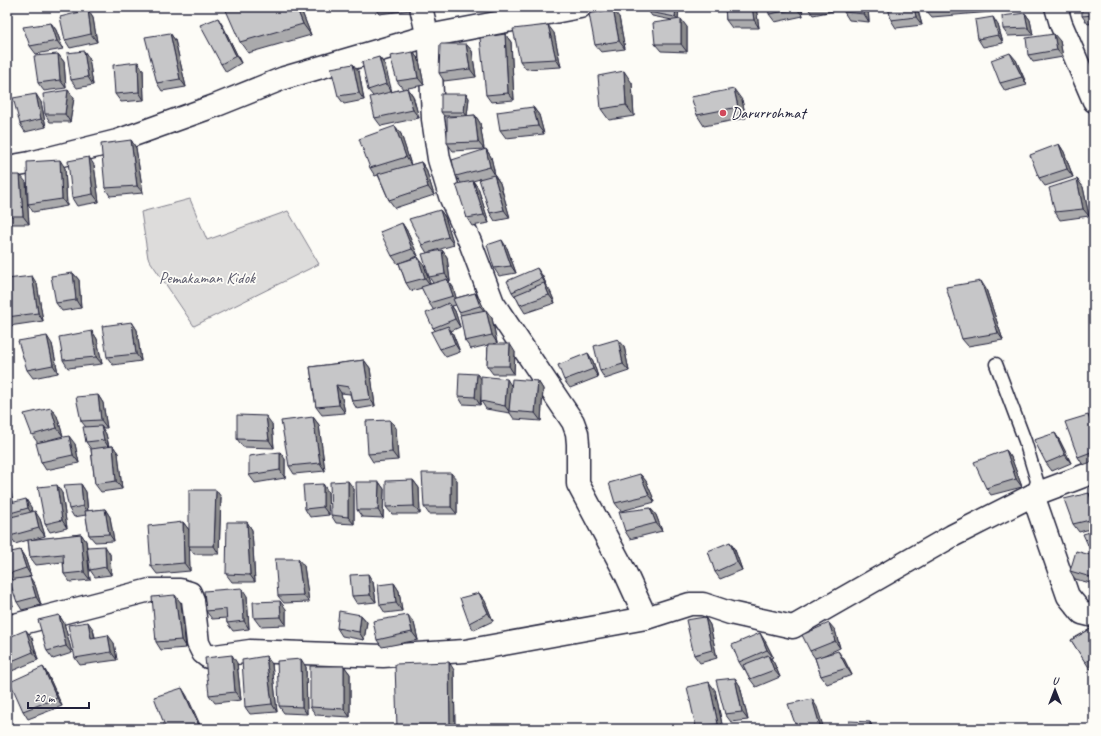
<svg xmlns="http://www.w3.org/2000/svg" width="1101" height="736" font-family="Caveat,sans-serif">
<style>
.green{fill:#dddcdb;stroke:#807f8b}
.lines{fill:none;stroke-linecap:round;stroke-linejoin:round}
.service-casing{stroke:#22223b;stroke-width:15}
.minor-casing{stroke:#22223b;stroke-width:25}
.service{stroke:#fdfcf7;stroke-width:12}
.minor{stroke:#fdfcf7;stroke-width:22}
.wall{fill:#aaaaac;stroke:#22223b}
.shaded-wall{fill:#8b8b8c;stroke:#22223b}
.building{fill:#c6c6c8;stroke:#22223b}
.poi-dot{fill:#d1495b;stroke:#fdfcf7;stroke-width:1.5}
.labels{text-anchor:middle;dominant-baseline:central;stroke-width:3.5;stroke-linejoin:round;paint-order:stroke}
.poi-label{font-size:16px;fill:#22223b;stroke:#fdfcf7;text-anchor:start}
.park-label{font-size:16px;fill:#5a5a6b;stroke:#fdfcf7}
</style>
<rect width="100%" height="100%" fill="#fdfcf7"/>
<filter id="ink" filterUnits="userSpaceOnUse"><feTurbulence type="fractalNoise" baseFrequency=".025" numOctaves="2"/><feDisplacementMap in="SourceGraphic" scale="8" xChannelSelector="R" yChannelSelector="G"/><feConvolveMatrix kernelMatrix="1 2 1 2 8 2 1 2 1" color-interpolation-filters="sRGB"/></filter>
<g filter="url(#ink)">
<polygon class="green" points="190,199 207,240 288,211 319,264 194,326 148,258 141,212"/>
<g class="lines">
<g class="service-casing">
<polyline id="service" points="996,364 1025,441 1037,481 1033,495"/>
</g>
<g class="minor-casing">
<g id="minor">
<polyline points="421,7 430,47 433,119 439,159 450,196 470,242 493,303 573,422 577,433 578,444 578,484 625,572 646,618"/>
<polyline points="1056,7 1061,24 1094,101"/>
<polyline points="7,167 30,163 117,141 217,105 284,78 428,36 580,7"/>
<polyline points="1033,495 1068,596 1082,613 1094,616"/>
<polyline points="7,627 150,590 180,590 190,593 193,600 198,643 203,653 208,657 250,651 383,656 465,651 646,618 690,604 703,604 730,613 793,627 952,536 1033,495 1094,472"/>
</g>
</g>
<use href="#service" class="service"/>
<use href="#minor" class="minor"/>
</g>
<g class="wall">
<polygon points="300,7 311,35 248,53 240,42"/>
<polygon points="374,7 411,7 411,10 379,14"/>
<polygon points="679,7 678,19 687,27 687,52 661,51 655,44 672,20 652,16 649,12"/>
<polygon points="725,7 756,7 759,28 732,28 726,20"/>
<polygon points="801,7 803,16 775,22 769,14"/>
<polygon points="807,7 838,7 838,10 813,15"/>
<polygon points="843,7 868,7 869,22 849,20 844,12"/>
<polygon points="917,7 922,25 896,28 891,20"/>
<polygon points="926,7 990,7 991,12 932,17 926,10"/>
<polygon points="1094,7 1094,23 1088,24 1082,16"/>
<polygon points="88,10 93,18 97,42 70,48 65,40"/>
<polygon points="1025,13 1030,20 1033,35 1008,36 1003,29"/>
<polygon points="619,17 625,49 601,52 595,45"/>
<polygon points="51,23 56,30 63,49 36,54 30,46"/>
<polygon points="998,25 1003,43 983,47 978,39"/>
<polygon points="223,26 241,63 226,72 221,64"/>
<polygon points="170,33 175,40 186,87 162,91 157,83"/>
<polygon points="554,33 561,67 526,69 520,61"/>
<polygon points="505,34 511,42 514,100 491,102 486,95"/>
<polygon points="1060,41 1063,57 1033,62 1028,55"/>
<polygon points="466,44 472,51 476,77 444,81 439,73"/>
<polygon points="84,51 89,58 93,85 77,88 71,80"/>
<polygon points="413,52 419,60 424,85 408,88 413,96 419,118 381,126 375,118 373,96 368,90 379,57 385,65 391,92 403,89 397,81"/>
<polygon points="58,54 64,62 66,88 44,91 38,83"/>
<polygon points="1016,60 1027,85 1005,91 1000,83"/>
<polygon points="138,62 143,70 144,100 121,102 115,94"/>
<polygon points="359,72 364,100 344,104 338,96"/>
<polygon points="632,83 634,116 609,120 601,109"/>
<polygon points="466,94 469,98 467,116 475,115 480,123 484,149 453,151 447,143 462,116 444,116 441,112"/>
<polygon points="74,98 70,122 50,122 45,114"/>
<polygon points="742,100 746,118 704,126 697,115"/>
<polygon points="41,102 46,127 25,132 20,124"/>
<polygon points="533,107 539,115 544,134 506,138 500,130"/>
<polygon points="7,113 10,129 7,130"/>
<polygon points="395,126 401,134 411,165 421,162 426,169 434,195 395,208 389,200 378,175 375,176 370,168"/>
<polygon points="131,140 136,148 143,193 110,196 105,188"/>
<polygon points="1059,144 1064,152 1073,177 1045,186 1039,178"/>
<polygon points="486,149 491,157 495,175 500,183 510,218 495,221 490,213 480,179 473,181 478,188 489,223 472,226 467,218 461,183 456,176"/>
<polygon points="94,165 99,202 77,206 72,198"/>
<polygon points="65,168 67,206 33,212 28,204"/>
<polygon points="7,175 26,182 29,224 7,224"/>
<polygon points="1077,179 1083,187 1089,216 1060,220 1055,212"/>
<polygon points="440,210 445,217 454,245 427,253 422,245"/>
<polygon points="402,223 407,231 418,256 402,262 424,265 430,284 433,283 429,277 442,250 447,257 450,281 449,282 453,287 456,298 475,293 480,300 484,310 492,318 497,343 493,344 515,352 514,374 493,374 487,366 488,345 471,349 465,341 461,315 459,312 456,305 452,306 455,311 460,327 451,331 453,334 460,352 446,357 440,349 435,330 433,328 433,309 429,303 422,288 411,291 406,283 399,263 398,264 392,256"/>
<polygon points="507,248 516,273 499,276 494,268"/>
<polygon points="73,273 79,280 81,308 62,311 56,303"/>
<polygon points="542,275 547,286 547,287 550,291 555,303 525,313 520,305 517,299 512,292"/>
<polygon points="7,279 37,284 43,321 9,326 7,323"/>
<polygon points="986,289 1003,340 968,346 962,339"/>
<polygon points="132,322 137,330 141,361 113,365 107,357"/>
<polygon points="92,331 97,339 102,364 68,368 63,360"/>
<polygon points="52,344 58,373 33,378 27,370"/>
<polygon points="624,346 629,371 605,379 600,371"/>
<polygon points="588,353 593,361 598,377 570,388 564,380"/>
<polygon points="364,360 370,368 375,406 357,409 352,401 350,394 341,393 345,413 322,415 316,407 310,367"/>
<polygon points="481,379 511,385 538,381 543,389 541,421 514,419 510,413 486,409 481,401 480,405 463,404 458,396"/>
<polygon points="98,395 103,403 107,428 102,428 106,434 109,446 113,446 118,453 122,489 101,492 95,484 91,449 86,442 86,427 81,421"/>
<polygon points="1088,415 1094,425 1094,461 1083,465 1078,457"/>
<polygon points="57,416 63,436 38,443 32,435"/>
<polygon points="313,417 319,425 325,471 294,474 289,466"/>
<polygon points="390,420 396,428 398,460 373,462 368,454"/>
<polygon points="272,424 274,448 243,447 237,439"/>
<polygon points="1055,433 1060,441 1071,463 1052,471 1046,463"/>
<polygon points="75,444 79,463 46,470 41,462"/>
<polygon points="1006,450 1011,457 1022,487 991,495 986,488"/>
<polygon points="285,459 285,478 255,483 249,475"/>
<polygon points="640,474 646,481 655,502 621,511 615,503"/>
<polygon points="413,480 419,488 420,514 392,514 386,507"/>
<polygon points="457,480 457,514 429,514 424,507"/>
<polygon points="7,481 13,503 31,507 32,512 40,519 45,536 31,540 81,534 86,541 87,547 110,554 111,575 95,577 90,570 87,550 90,580 70,582 64,574 63,562 36,565 30,557 28,540 15,544 10,536 7,530"/>
<polygon points="379,482 384,489 383,518 362,517 357,510"/>
<polygon points="81,484 86,492 88,511 105,509 110,517 114,541 95,542 89,535 86,515 74,517 69,509"/>
<polygon points="323,484 328,492 329,515 310,517 305,509"/>
<polygon points="354,489 354,524 336,523 331,515"/>
<polygon points="62,493 67,528 50,532 45,524"/>
<polygon points="221,497 219,554 194,554 189,547 190,571 157,574 151,566 183,522 189,530"/>
<polygon points="1094,500 1094,528 1079,532 1073,524"/>
<polygon points="650,508 656,515 662,531 630,539 625,531"/>
<polygon points="247,522 252,530 255,582 232,582 226,574"/>
<polygon points="1094,531 1094,553 1093,553 1088,545"/>
<polygon points="730,542 735,550 742,570 720,579 715,572"/>
<polygon points="20,550 25,558 31,576 28,577 35,585 41,605 22,610 17,602 12,580 8,574"/>
<polygon points="1094,556 1094,584 1075,579 1070,571"/>
<polygon points="304,566 309,602 284,603 278,596"/>
<polygon points="373,582 376,602 357,604 352,596"/>
<polygon points="394,583 399,591 402,611 385,613 380,605"/>
<polygon points="7,585 13,606 7,608"/>
<polygon points="479,593 485,601 493,621 474,630 469,623"/>
<polygon points="247,596 249,629 233,631 227,623 227,618 212,619 206,611"/>
<polygon points="181,603 186,648 161,650 156,642"/>
<polygon points="286,609 286,625 260,626 254,618"/>
<polygon points="59,615 64,623 72,653 53,659 47,651"/>
<polygon points="361,615 367,622 364,640 342,636 337,628"/>
<polygon points="705,617 710,625 717,658 700,663 694,655"/>
<polygon points="414,623 418,640 382,647 377,640"/>
<polygon points="1094,627 1094,667 1090,669 1071,640"/>
<polygon points="93,629 95,637 114,643 117,660 80,665 75,658"/>
<polygon points="835,630 840,648 820,657 844,659 852,675 827,684 821,676 815,658 810,651"/>
<polygon points="7,638 32,638 38,660 7,673"/>
<polygon points="765,641 773,657 771,658 774,663 780,677 756,687 750,679 745,669 744,670 739,662"/>
<polygon points="237,663 241,700 215,703 209,695"/>
<polygon points="272,664 277,712 250,714 245,707"/>
<polygon points="344,666 350,674 350,717 316,715 310,707"/>
<polygon points="43,667 48,675 62,706 28,719 23,711"/>
<polygon points="306,667 307,714 284,713 279,706"/>
<polygon points="454,670 455,729 398,729 397,728"/>
<polygon points="735,678 740,686 748,720 731,722 725,714"/>
<polygon points="715,690 723,729 698,729 696,727"/>
</g>
<g class="shaded-wall">
<polygon points="296,7 300,7 311,35 303,24"/>
<polygon points="676,7 679,7 678,21 675,17"/>
<polygon points="752,7 756,7 759,28 754,20"/>
<polygon points="797,7 801,7 803,16 797,9"/>
<polygon points="863,7 868,7 869,22 864,14"/>
<polygon points="914,7 917,7 922,25 916,17"/>
<polygon points="988,7 990,7 991,12"/>
<polygon points="613,9 619,17 625,49 619,41"/>
<polygon points="88,10 93,18 97,42 91,34"/>
<polygon points="1025,13 1030,20 1033,35 1028,28"/>
<polygon points="993,17 998,25 1003,43 998,35"/>
<polygon points="218,18 223,26 241,63 236,56"/>
<polygon points="681,19 687,27 687,52 681,44"/>
<polygon points="51,23 56,30 63,49 57,41"/>
<polygon points="548,25 554,33 561,67 556,59"/>
<polygon points="170,33 175,40 186,87 180,79"/>
<polygon points="505,34 511,42 514,100 508,93"/>
<polygon points="1054,34 1060,41 1063,57 1057,50"/>
<polygon points="466,44 472,51 476,77 470,69"/>
<polygon points="84,51 89,58 93,85 88,77"/>
<polygon points="413,52 419,60 424,85 418,78"/>
<polygon points="1010,53 1016,60 1027,85 1022,77"/>
<polygon points="58,54 64,62 66,88 60,80"/>
<polygon points="379,57 385,65 392,92 386,84"/>
<polygon points="138,62 143,70 144,100 139,92"/>
<polygon points="353,64 359,72 364,100 359,93"/>
<polygon points="624,71 632,83 634,116 626,105"/>
<polygon points="407,88 413,96 419,118 413,110"/>
<polygon points="734,89 742,100 746,118 738,107"/>
<polygon points="68,90 74,98 70,122 65,114"/>
<polygon points="36,94 41,102 46,127 41,119"/>
<polygon points="466,94 469,98 467,116 464,112"/>
<polygon points="533,107 539,115 544,134 538,126"/>
<polygon points="7,113 10,129 7,125"/>
<polygon points="475,115 480,123 484,149 478,142"/>
<polygon points="395,126 401,134 411,165 406,157"/>
<polygon points="131,140 136,148 143,193 137,186"/>
<polygon points="1059,144 1064,152 1073,177 1067,169"/>
<polygon points="486,149 491,157 495,175 490,167"/>
<polygon points="89,157 94,165 99,202 93,194"/>
<polygon points="60,160 65,168 67,206 62,199"/>
<polygon points="421,162 426,169 434,195 428,187"/>
<polygon points="20,175 26,182 29,224 23,216"/>
<polygon points="494,175 500,183 510,218 504,210"/>
<polygon points="1077,179 1083,187 1089,216 1083,209"/>
<polygon points="473,181 478,188 489,223 484,215"/>
<polygon points="440,210 445,217 454,245 448,237"/>
<polygon points="402,223 407,231 418,256 412,249"/>
<polygon points="502,240 507,248 516,273 511,266"/>
<polygon points="442,250 447,257 450,281 445,274"/>
<polygon points="418,257 424,265 431,286 425,278"/>
<polygon points="537,268 542,275 547,286 542,278"/>
<polygon points="73,273 79,280 81,308 76,300"/>
<polygon points="32,276 37,284 43,321 38,313"/>
<polygon points="447,279 453,287 458,304 453,296"/>
<polygon points="981,281 986,289 1003,340 998,333"/>
<polygon points="544,283 550,291 555,303 549,295"/>
<polygon points="475,293 480,300 486,313 480,306"/>
<polygon points="449,303 455,311 460,327 455,319"/>
<polygon points="486,310 492,318 497,343 492,335"/>
<polygon points="132,322 137,330 141,361 136,354"/>
<polygon points="448,326 453,334 460,352 455,344"/>
<polygon points="92,331 97,339 102,364 96,357"/>
<polygon points="47,336 52,344 58,373 53,365"/>
<polygon points="618,339 624,346 629,371 623,364"/>
<polygon points="510,344 515,352 514,374 509,366"/>
<polygon points="588,353 593,361 598,377 593,369"/>
<polygon points="364,360 370,368 375,406 370,399"/>
<polygon points="477,374 483,381 480,405 475,397"/>
<polygon points="507,379 512,387 509,411 510,413 505,406"/>
<polygon points="538,381 543,389 541,421 535,413"/>
<polygon points="336,385 341,393 345,413 339,405"/>
<polygon points="98,395 103,403 107,428 101,420"/>
<polygon points="51,408 57,416 63,436 57,428"/>
<polygon points="1088,415 1094,425 1094,431"/>
<polygon points="266,416 272,424 274,448 269,440"/>
<polygon points="313,417 319,425 325,471 320,463"/>
<polygon points="390,420 396,428 398,460 392,452"/>
<polygon points="101,426 106,434 109,448 104,440"/>
<polygon points="1055,433 1060,441 1071,463 1065,455"/>
<polygon points="69,436 75,444 79,463 73,455"/>
<polygon points="113,446 118,453 122,489 116,481"/>
<polygon points="1006,450 1011,457 1022,487 1016,479"/>
<polygon points="280,452 285,459 285,478 280,470"/>
<polygon points="451,473 457,480 457,514 451,507"/>
<polygon points="640,474 646,481 655,502 649,495"/>
<polygon points="413,480 419,488 420,514 414,506"/>
<polygon points="7,481 8,482 15,508 9,500 7,492"/>
<polygon points="348,481 354,489 354,524 348,517"/>
<polygon points="379,482 384,489 383,518 378,510"/>
<polygon points="81,484 86,492 88,514 83,506"/>
<polygon points="323,484 328,492 329,515 323,507"/>
<polygon points="57,485 62,493 67,528 62,520"/>
<polygon points="216,490 221,497 219,554 214,546"/>
<polygon points="1089,493 1094,500 1094,509"/>
<polygon points="26,499 31,507 33,516 28,508"/>
<polygon points="650,508 656,515 662,531 656,523"/>
<polygon points="105,509 110,517 114,541 109,534"/>
<polygon points="35,511 40,519 45,536 39,528"/>
<polygon points="183,522 189,530 190,571 184,563"/>
<polygon points="247,522 252,530 255,582 250,575"/>
<polygon points="81,534 86,541 90,580 84,572"/>
<polygon points="730,542 735,550 742,570 737,562"/>
<polygon points="105,546 110,554 111,575 106,567"/>
<polygon points="20,550 25,558 31,576 26,568"/>
<polygon points="298,559 304,566 309,602 303,595"/>
<polygon points="368,574 373,582 376,602 370,595"/>
<polygon points="30,577 35,585 41,605 36,597"/>
<polygon points="394,583 399,591 402,611 396,603"/>
<polygon points="7,585 13,606 8,599 7,596"/>
<polygon points="242,588 247,596 249,629 244,621"/>
<polygon points="479,593 485,601 493,621 488,613"/>
<polygon points="175,595 181,603 186,648 181,640"/>
<polygon points="280,601 286,609 286,625 281,617"/>
<polygon points="59,615 64,623 72,653 66,646"/>
<polygon points="361,615 367,622 364,640 359,632"/>
<polygon points="408,615 414,623 418,640 412,632"/>
<polygon points="705,617 710,625 717,658 712,650"/>
<polygon points="88,622 93,629 96,646 91,638"/>
<polygon points="829,623 835,630 840,648 835,641"/>
<polygon points="26,630 32,638 38,660 33,652"/>
<polygon points="760,633 765,641 773,657 767,650"/>
<polygon points="108,635 114,643 117,660 111,652"/>
<polygon points="838,651 844,659 852,675 847,668"/>
<polygon points="232,655 237,663 241,700 235,692"/>
<polygon points="768,655 774,663 780,677 774,670"/>
<polygon points="266,656 272,664 277,712 272,704"/>
<polygon points="301,659 306,667 307,714 302,707"/>
<polygon points="449,662 454,670 455,729 450,729"/>
<polygon points="344,666 350,674 350,717 344,709"/>
<polygon points="43,667 48,675 62,706 57,698"/>
<polygon points="735,678 740,686 748,720 742,712"/>
<polygon points="709,682 715,690 723,729 722,729 718,724"/>
<polygon points="182,688 187,696 202,729 201,729"/>
<polygon points="812,699 817,707 824,729 821,729"/>
<polygon points="870,722 874,729 870,729"/>
</g>
<g class="building">
<polygon points="229,7 296,7 303,24 240,42 225,8"/>
<polygon points="650,7 676,7 675,17 649,12"/>
<polygon points="725,7 752,7 754,20 726,20"/>
<polygon points="768,7 797,7 797,9 769,14"/>
<polygon points="843,7 863,7 864,14 844,12"/>
<polygon points="888,7 914,7 916,17 891,20"/>
<polygon points="926,7 958,7 926,10"/>
<polygon points="1082,7 1094,7 1094,15 1082,16"/>
<polygon points="613,9 619,41 595,45 589,14"/>
<polygon points="88,10 91,34 65,40 60,17"/>
<polygon points="1025,13 1028,28 1003,29 1002,16"/>
<polygon points="993,17 998,35 978,39 975,20"/>
<polygon points="218,18 236,56 221,64 200,25"/>
<polygon points="681,19 681,44 655,44 653,23"/>
<polygon points="51,23 57,41 30,46 23,27"/>
<polygon points="548,25 556,59 520,61 513,29"/>
<polygon points="170,33 180,79 157,83 145,37"/>
<polygon points="505,34 508,93 486,95 480,38"/>
<polygon points="1054,34 1057,50 1028,55 1026,38"/>
<polygon points="440,44 466,44 470,69 439,73"/>
<polygon points="84,51 88,77 71,80 67,53"/>
<polygon points="413,52 418,78 397,81 390,56"/>
<polygon points="1010,53 1022,77 1000,83 991,60"/>
<polygon points="58,54 60,80 38,83 34,56"/>
<polygon points="379,57 386,84 368,90 362,62"/>
<polygon points="138,62 139,92 115,94 113,65"/>
<polygon points="353,64 359,93 338,96 331,68"/>
<polygon points="624,71 626,105 601,109 598,76"/>
<polygon points="407,88 413,110 375,118 370,97"/>
<polygon points="734,89 738,107 697,115 691,97"/>
<polygon points="68,90 65,114 45,114 43,94"/>
<polygon points="36,94 41,119 20,124 13,98"/>
<polygon points="441,94 466,94 464,112 441,112"/>
<polygon points="533,107 538,126 500,130 497,112"/>
<polygon points="475,115 478,142 447,143 447,117"/>
<polygon points="395,126 406,157 370,168 359,139"/>
<polygon points="131,140 137,186 105,188 101,144"/>
<polygon points="1059,144 1067,169 1039,178 1030,155"/>
<polygon points="486,149 490,167 456,176 452,160"/>
<polygon points="89,157 93,194 72,198 68,161"/>
<polygon points="60,160 62,199 28,204 27,162"/>
<polygon points="421,162 428,187 389,200 378,174"/>
<polygon points="7,175 20,175 23,216 7,216"/>
<polygon points="494,175 504,210 490,213 479,179"/>
<polygon points="1077,179 1083,209 1055,212 1049,188"/>
<polygon points="473,181 484,215 467,218 456,184"/>
<polygon points="440,210 448,237 422,245 409,219"/>
<polygon points="402,223 412,249 392,256 380,232"/>
<polygon points="502,240 511,266 494,268 487,245"/>
<polygon points="442,250 445,274 429,277 422,254"/>
<polygon points="418,257 425,278 406,283 399,263"/>
<polygon points="537,268 542,278 512,292 507,281"/>
<polygon points="73,273 76,300 56,303 51,276"/>
<polygon points="32,276 38,313 7,317 7,279"/>
<polygon points="447,279 453,296 429,303 421,287"/>
<polygon points="981,281 998,333 962,339 946,287"/>
<polygon points="544,283 549,295 520,305 515,295"/>
<polygon points="475,293 480,306 459,312 453,299"/>
<polygon points="449,303 455,319 433,328 426,313"/>
<polygon points="486,310 492,335 465,341 460,315"/>
<polygon points="132,322 136,354 107,357 102,326"/>
<polygon points="448,326 455,344 440,349 431,332"/>
<polygon points="92,331 96,357 63,360 59,337"/>
<polygon points="47,336 53,365 27,370 18,341"/>
<polygon points="618,339 623,364 600,371 594,346"/>
<polygon points="488,344 510,344 509,366 487,366"/>
<polygon points="588,353 593,369 564,380 558,365"/>
<polygon points="364,360 370,399 352,401 349,387 336,385 339,405 316,407 310,367"/>
<polygon points="459,373 477,374 475,397 458,396"/>
<polygon points="481,376 507,379 505,406 481,401"/>
<polygon points="512,379 538,381 535,413 509,411"/>
<polygon points="98,395 101,420 81,421 76,397"/>
<polygon points="51,408 57,428 32,435 24,414"/>
<polygon points="237,415 266,416 269,440 237,439"/>
<polygon points="1088,415 1094,431 1094,451 1078,457 1065,422"/>
<polygon points="313,417 320,463 289,466 281,421"/>
<polygon points="390,420 392,452 368,454 366,421"/>
<polygon points="101,426 104,440 86,442 83,427"/>
<polygon points="1055,433 1065,455 1046,463 1034,440"/>
<polygon points="69,436 73,455 41,462 36,443"/>
<polygon points="113,446 116,481 95,484 91,449"/>
<polygon points="1006,450 1016,479 986,488 974,462"/>
<polygon points="280,452 280,470 249,475 249,456"/>
<polygon points="422,473 451,473 451,507 424,507"/>
<polygon points="640,474 649,495 615,503 609,483"/>
<polygon points="413,480 414,506 386,507 386,481"/>
<polygon points="348,481 348,517 331,515 330,482"/>
<polygon points="356,482 379,482 378,510 357,510"/>
<polygon points="81,484 83,506 69,509 64,485"/>
<polygon points="323,484 323,507 305,509 303,485"/>
<polygon points="57,485 62,520 45,524 38,487"/>
<polygon points="189,490 216,490 214,546 189,546"/>
<polygon points="7,492 9,500 7,501"/>
<polygon points="1089,493 1094,509 1094,519 1073,524 1064,499"/>
<polygon points="26,499 28,508 7,514 7,504"/>
<polygon points="650,508 656,523 625,531 619,512"/>
<polygon points="105,509 109,534 89,535 85,511"/>
<polygon points="35,511 39,528 10,536 7,530 7,518"/>
<polygon points="183,522 184,563 151,566 148,526"/>
<polygon points="227,522 247,522 250,575 226,574"/>
<polygon points="1094,531 1094,544 1088,545 1083,534"/>
<polygon points="81,534 84,572 64,574 63,554 30,557 28,540"/>
<polygon points="730,542 737,562 715,572 708,551"/>
<polygon points="105,546 106,567 90,570 87,547"/>
<polygon points="20,550 26,568 8,574 7,572 7,553"/>
<polygon points="1076,551 1094,556 1094,578 1070,571"/>
<polygon points="275,559 298,559 303,595 278,596"/>
<polygon points="368,574 370,595 352,596 350,575"/>
<polygon points="30,577 36,597 17,602 9,580"/>
<polygon points="394,583 396,603 380,605 378,585"/>
<polygon points="242,588 244,621 227,623 226,609 206,611 204,591"/>
<polygon points="479,593 488,613 469,623 460,598"/>
<polygon points="175,595 181,640 156,642 152,597"/>
<polygon points="280,601 281,617 254,618 253,602"/>
<polygon points="339,611 361,615 359,632 337,628"/>
<polygon points="59,615 66,646 47,651 38,620"/>
<polygon points="408,615 412,632 377,640 373,621"/>
<polygon points="705,617 712,650 694,655 686,620"/>
<polygon points="88,622 91,638 108,635 111,652 75,658 68,625"/>
<polygon points="829,623 835,641 810,651 802,635"/>
<polygon points="1094,627 1094,657 1085,662 1071,640"/>
<polygon points="26,630 33,652 7,663 7,638"/>
<polygon points="760,633 767,650 739,662 732,645"/>
<polygon points="838,651 847,668 821,676 815,658"/>
<polygon points="232,655 235,692 209,695 205,658"/>
<polygon points="768,655 774,670 750,679 743,665"/>
<polygon points="266,656 272,704 245,707 242,660"/>
<polygon points="301,659 302,707 279,706 277,661"/>
<polygon points="449,662 450,729 397,728 395,664"/>
<polygon points="310,666 344,666 344,709 310,707"/>
<polygon points="43,667 57,698 23,711 10,682"/>
<polygon points="735,678 742,712 725,714 716,680"/>
<polygon points="709,682 718,724 696,727 687,687"/>
<polygon points="182,688 200,728 198,729 166,729 154,697"/>
<polygon points="812,699 821,729 797,729 788,704"/>
<polygon points="849,721 870,722 870,729 849,729"/>
<polygon points="241,725 242,729 228,729"/>
</g>
</g>
<circle class="poi-dot" cx="723" cy="113" r="4"/>
<g class="labels">
<g class="poi-label">
<text x="731" y="113">Darurrohmat</text>
</g>
<g class="park-label">
<text x="207" y="278">Pemakaman Kidok</text>
</g>
</g>
<rect width="1101" height="736" fill="none" stroke="#fdfcf7" stroke-width="24"/>
<rect x="12" y="12" width="1077" height="712" fill="none" stroke="#22223b" stroke-width="1.5" filter="url(#ink)"/>
<g transform="translate(1055 690)" stroke="#fdfcf7" stroke-width="3" paint-order="stroke">
<path d="M0-3L7 15L0 10L-7 15Z" fill="#22223b"/>
<text y="-6" font-size="11" font-weight="bold" text-anchor="middle" fill="#22223b">U</text>
</g>
<path d="M28 702v6h61v-6" fill="none" stroke="#22223b" stroke-width="2"/>
<text x="34" y="702" font-size="12" fill="#22223b" stroke="#fdfcf7" stroke-width="3" paint-order="stroke">20 m</text>
</svg>
